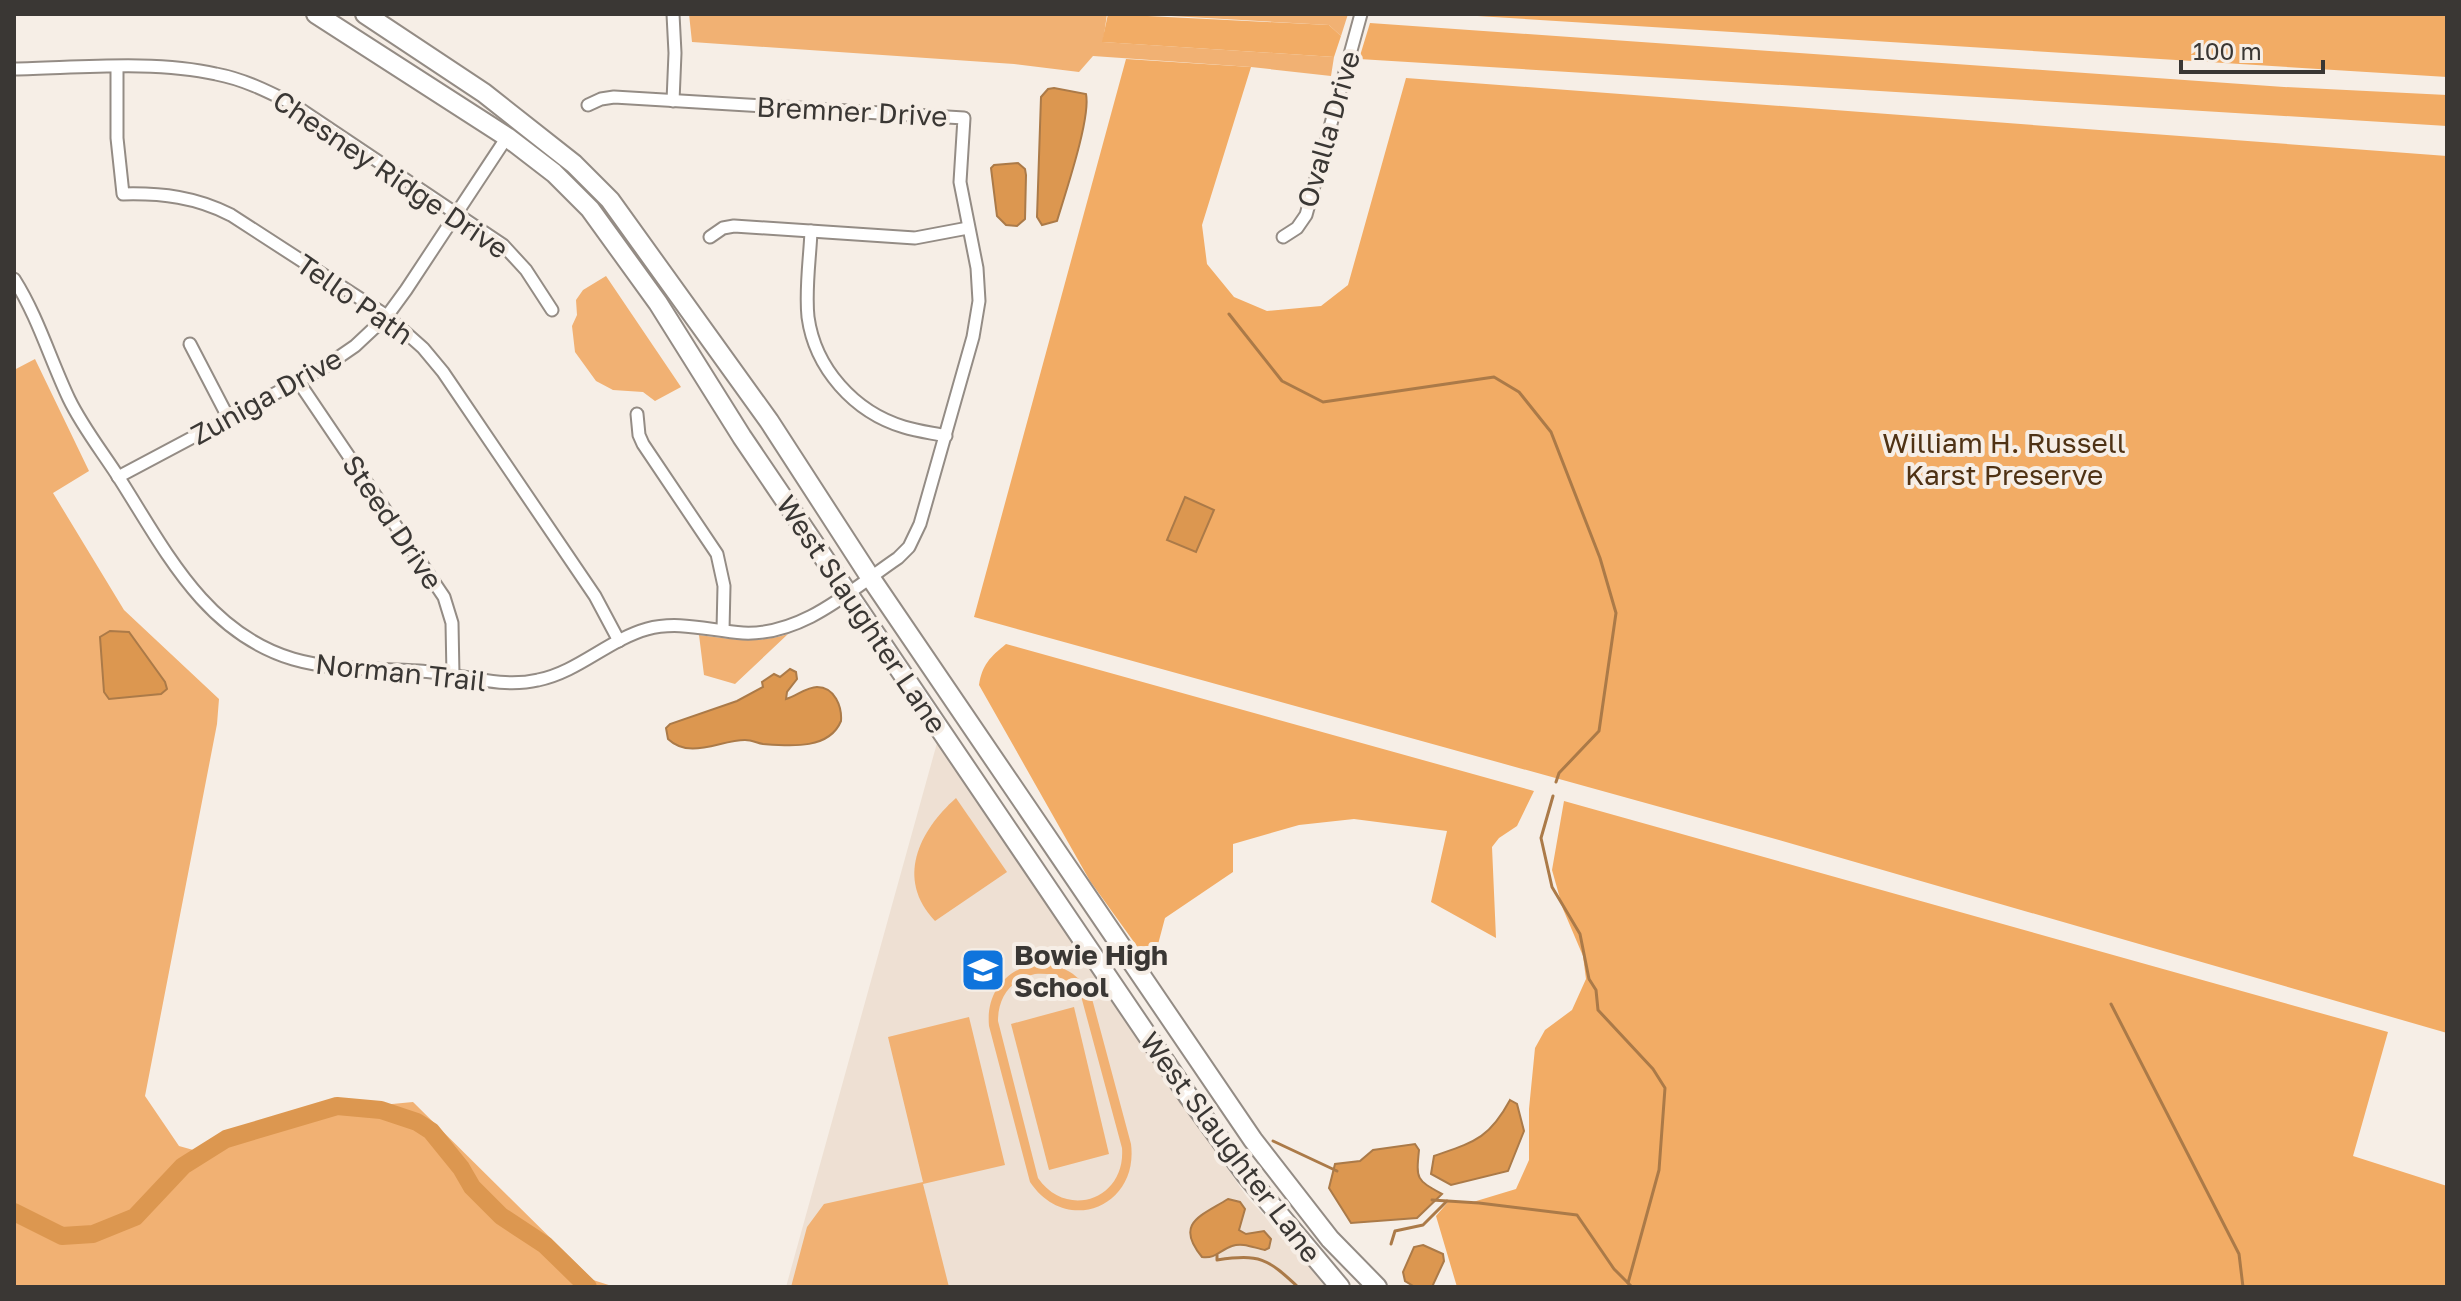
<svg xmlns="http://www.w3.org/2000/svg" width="2461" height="1301" font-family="'Golos Text',sans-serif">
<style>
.built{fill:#eee0d3}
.green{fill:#f1b173;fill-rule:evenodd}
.forest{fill:#f2ac65}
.water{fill:#dc9750;stroke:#ab7a48;stroke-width:2}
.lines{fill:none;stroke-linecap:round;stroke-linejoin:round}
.stream{stroke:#ab7a48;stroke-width:3}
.river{stroke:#dc9750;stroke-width:18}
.street-casing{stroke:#948c85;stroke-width:15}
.primary-casing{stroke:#948c85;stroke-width:22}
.street{stroke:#fff;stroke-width:11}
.primary{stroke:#fff;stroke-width:18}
.labels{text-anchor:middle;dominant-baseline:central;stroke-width:8;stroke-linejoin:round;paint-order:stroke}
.street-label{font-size:28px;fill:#3a3734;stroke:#f6eee6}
.park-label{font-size:28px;fill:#4f3214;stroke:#f6eee6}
.poi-label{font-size:28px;font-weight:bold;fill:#3a3734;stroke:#f6eee6;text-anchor:start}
</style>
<rect width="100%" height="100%" fill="#f6eee6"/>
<polygon class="built" points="937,743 1247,1197 1330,1287 786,1287"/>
<g class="green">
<polygon points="689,14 1107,14 1103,42 1334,57 1331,76 1251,67 1093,56 1079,72 1014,64 692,42"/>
<polygon points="1136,14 1348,14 1341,36 1329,25"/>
<polygon points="606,276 681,387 655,401 643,392 613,390 596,381 575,352 572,326 577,315 576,300 583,290"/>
<polygon points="35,359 89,471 53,493 124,610 219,699 217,724 145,1096 179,1146 204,1153 329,1110 413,1102 593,1280 615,1287 14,1287 14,370"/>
<path d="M788 634 735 684 704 675 699 635C730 639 758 644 788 634Z"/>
<path d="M956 798 1007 872 935 921C895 879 919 831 956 798Z"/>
<path d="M1034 964C1059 962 1079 973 1091 995L1131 1144C1139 1207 1066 1236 1030 1182L989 1026C986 994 1004 971 1034 964ZM1035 974C1055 972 1070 980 1081 996L1122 1148C1126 1199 1067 1220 1038 1178L998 1021C998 997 1011 979 1035 974Z"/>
<polygon points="1074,1007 1109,1154 1049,1170 1011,1024"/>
<polygon points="969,1017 1005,1165 923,1184 949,1287 791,1287 807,1227 824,1204 923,1182 888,1037"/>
</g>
<g class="forest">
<polygon points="1108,14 1329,25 1341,36 1334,57 1102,42"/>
<polygon points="1445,14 2447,14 2447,77"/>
<polygon points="1370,23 2284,87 2447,95 2447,126 1359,59"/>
<polygon points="1126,59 1251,67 1202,225 1207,264 1234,297 1267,311 1321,306 1348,285 1406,78 2447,156 2447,1033 1779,840 974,617"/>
<path d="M1006 644 1534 791 1517 826 1499 838 1492 847 1496 938 1431 902 1447 831 1354 819 1299 825 1233 844V872L1165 918 1152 967 1090 881 979 685C982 665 990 657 1006 644Z"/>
<polygon points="1564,801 2388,1032 2353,1156 2447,1186 2447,1287 1457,1287 1436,1216 1448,1202 1473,1202 1516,1189 1529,1160 1529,1109 1535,1048 1545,1030 1572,1010 1586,979 1583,956 1563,909 1552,870"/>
</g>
<g class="water">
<path d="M1054 88 1086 94C1091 118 1065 194 1057 221L1042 225 1037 217 1041 97 1048 89Z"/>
<polygon points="1018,163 1025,169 1026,175 1025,219 1017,226 1006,225 997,216 991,168 994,165"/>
<polygon points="1185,497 1214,510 1196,552 1167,540"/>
<polygon points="110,631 129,632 165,682 167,689 161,694 109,699 104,692 100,637"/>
<path d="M790 669 796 672 797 679 787 692 786 699C796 696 807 687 817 687 835 687 842 707 841 721 829 750 790 746 763 744 757 743 752 740 745 740 720 740 690 760 668 739L666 728 670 724 737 701 763 687 762 682 774 674 780 677Z"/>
<path d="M1510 1100 1517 1104 1524 1131 1508 1171 1451 1185 1431 1174 1434 1156C1474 1142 1489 1139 1510 1100Z"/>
<path d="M1415 1144 1419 1150C1416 1179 1416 1180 1442 1194L1417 1218 1351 1223 1329 1188 1335 1164 1360 1161 1373 1150Z"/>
<path d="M1228 1199 1240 1202 1245 1209 1239 1230 1246 1234 1264 1231 1271 1239 1269 1248 1265 1250C1254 1248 1243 1242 1232 1246 1220 1250 1216 1259 1202 1257 1174 1223 1201 1216 1228 1199Z"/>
<polygon points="1423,1245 1443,1254 1444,1261 1432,1287 1415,1287 1405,1281 1403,1272 1414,1247"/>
</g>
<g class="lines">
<g class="stream">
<polyline points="1229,314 1282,381 1323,402 1494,377 1519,392 1551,432 1600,558 1616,613 1599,731 1559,773 1556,782"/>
<polyline points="1553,796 1541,838 1552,887 1580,934 1589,979 1596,990 1598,1010 1653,1069 1665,1088 1659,1170 1628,1283"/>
<polyline points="2111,1004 2239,1254 2243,1287"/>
<polyline points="1273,1141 1337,1171"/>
<polyline points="1432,1200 1479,1203 1577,1215 1614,1269 1632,1287"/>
<polyline points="1391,1244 1395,1231 1423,1225 1447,1201"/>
<path d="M1217 1255V1260C1260 1254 1267 1258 1298 1287"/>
</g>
<polyline class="river" points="14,1212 62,1236 93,1234 135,1217 183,1166 226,1139 337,1106 381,1110 417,1122 431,1131 461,1168 472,1187 501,1216 545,1245 588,1287"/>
<g class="street-casing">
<g id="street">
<path d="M117 68V138L123 194C162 193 196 197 231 215L387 316 423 348 443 372 595 596 619 641"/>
<path d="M14 69C77 68 155 60 216 74 243 79 267 91 291 103L503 245 526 270 552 310"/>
<polyline points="673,101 675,53 673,14"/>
<path d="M811 231C810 258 805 289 808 317 815 368 854 412 904 427 917 431 932 433 946 436"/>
<polyline points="710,237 723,228 734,226 915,238 968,228"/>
<polyline points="1283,237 1297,228 1306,215 1361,14"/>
<path d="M14 279C38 317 50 359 69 399 83 428 104 454 121 481 166 552 206 633 293 659 334 671 376 668 419 671 458 673 499 689 538 680 578 672 608 640 647 629 679 620 711 631 743 633 803 636 852 589 898 558L909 547 920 524 973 337 979 301 977 268 960 182 964 118 614 97 601 99 588 105"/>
<polyline points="190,344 229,419"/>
<polyline points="298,381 444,597 452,623 453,675"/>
<polyline points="637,414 639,435 643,444 717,554 724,586 723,630"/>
<polyline points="118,477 323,368 355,346 387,316 406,290 507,137"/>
</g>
</g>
<g class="primary-casing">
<g id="primary">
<polyline points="316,14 507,137 554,173 590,209 658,303 742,437 1189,1097 1246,1175 1340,1287"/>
<polyline points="365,14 484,93 574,164 610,200 769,421 870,577 1253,1140 1330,1239 1377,1287"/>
</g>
</g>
<use href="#street" class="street"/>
<use href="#primary" class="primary"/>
</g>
<defs>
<g id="school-square" transform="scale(2.3)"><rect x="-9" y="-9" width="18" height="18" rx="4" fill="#0f74dc" stroke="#f6eee6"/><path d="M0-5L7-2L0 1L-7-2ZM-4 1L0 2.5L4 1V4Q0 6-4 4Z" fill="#fff"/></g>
</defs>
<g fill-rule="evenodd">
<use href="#school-square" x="983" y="970"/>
</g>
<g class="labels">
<g class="street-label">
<text transform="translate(852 111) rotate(3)">Bremner Drive</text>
<text transform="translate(1328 129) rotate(-74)">Ovalla Drive</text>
<text transform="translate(391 174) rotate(34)">Chesney Ridge Drive</text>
<text transform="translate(355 299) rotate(35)">Tello Path</text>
<text transform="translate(266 396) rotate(-29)">Zuniga Drive</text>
<text transform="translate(393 522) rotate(56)">Steed Drive</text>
<text transform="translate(862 614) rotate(56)">West Slaughter Lane</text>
<text transform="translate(401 672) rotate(6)">Norman Trail</text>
<text transform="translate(1231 1147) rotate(53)">West Slaughter Lane</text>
</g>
<g class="park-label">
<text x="2004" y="442">William H. Russell<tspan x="2004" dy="32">Karst Preserve</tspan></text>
</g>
<g class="poi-label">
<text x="1014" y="954">Bowie High<tspan x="1014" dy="32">School</tspan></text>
</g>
</g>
<rect width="2461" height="1301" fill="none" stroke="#3a3734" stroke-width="32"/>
<path d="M2181 60v12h142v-12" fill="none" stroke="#3a3734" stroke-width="4"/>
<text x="2193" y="60" font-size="24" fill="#3a3734" stroke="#f6eee6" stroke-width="6" paint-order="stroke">100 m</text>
</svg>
